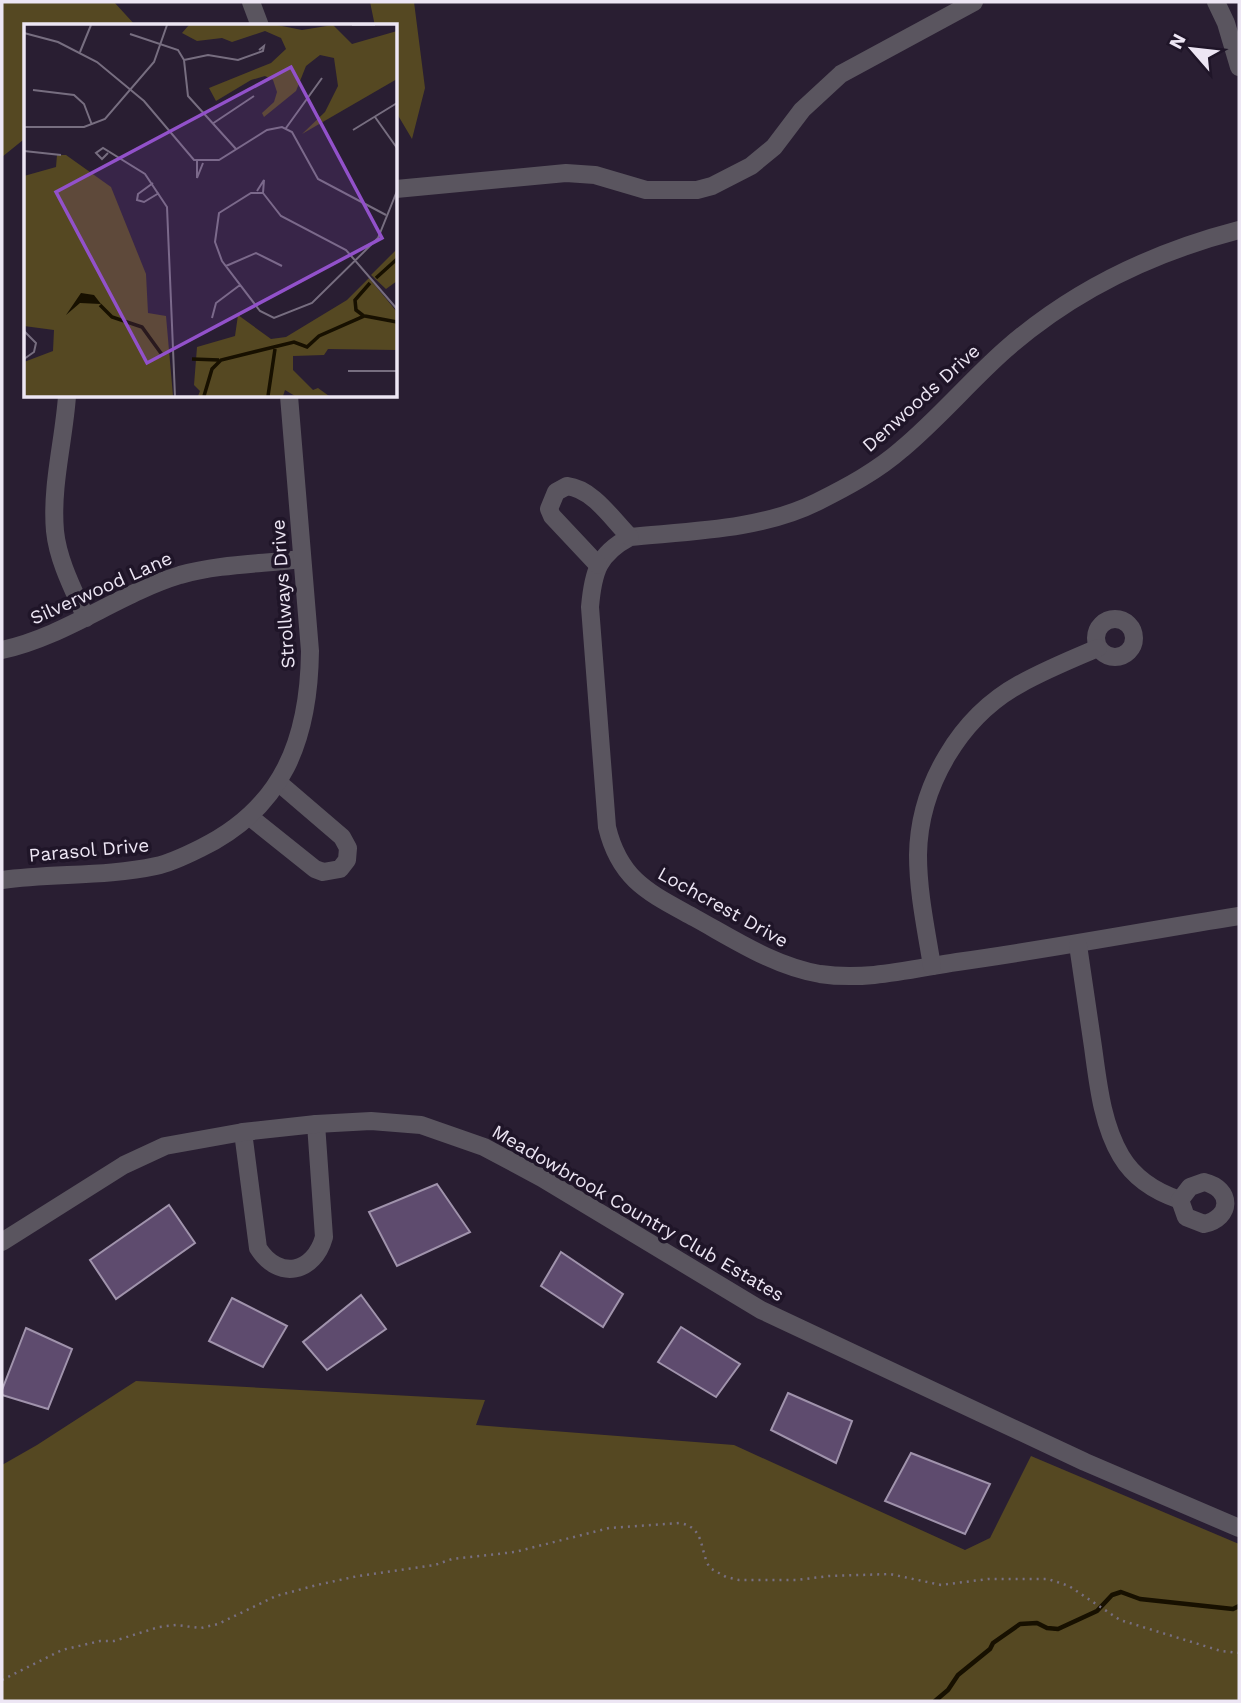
<svg xmlns="http://www.w3.org/2000/svg" width="1241" height="1703" font-family="'Work Sans',sans-serif">
<style>
.green{fill:#554822}
.lines{fill:none;stroke-linecap:round;stroke-linejoin:round}
.stream{stroke:#171000;stroke-width:4.5}
.building{fill:#5e4b6e;stroke:#a093ac;stroke-width:2}
.path{stroke:#786f81;stroke-width:2.5;stroke-dasharray:2 5;stroke-linecap:butt}
.minor{stroke:#5a555f;stroke-width:18}
.labels{text-anchor:middle;dominant-baseline:central;stroke-width:7;stroke-linejoin:round;paint-order:stroke}
.street-label{font-size:19px;fill:#ede6f4;stroke:#1f1528}
.inset-river{fill:none;stroke:#171000;stroke-width:3.5}
.inset-road{fill:none;stroke:#776e80;stroke-width:2}
.view{fill:#9251ca;fill-opacity:0.15;stroke:#9251ca;stroke-width:3.5}
.inset-edge{fill:none;stroke:#ede6f4;stroke-width:3.5}
</style>
<rect width="100%" height="100%" fill="#291e32"/>
<g class="green">
<polygon points="2,2 114,2 136,26 26,26 26,141 23,140 2,157"/>
<polygon points="370,2 414,2 425,88 412,139 396,112 396,26 375,26"/>
<polygon points="136,1381 485,1400 476,1425 734,1445 965,1550 990,1538 1031,1456 1239,1544 1239,1701 2,1701 2,1465 37,1445"/>
</g>
<g class="lines">
<polyline class="stream" points="935,1701 948,1690 958,1675 990,1649 993,1643 1020,1624 1037,1623 1047,1628 1058,1629 1097,1611 1112,1595 1121,1592 1140,1599 1233,1609 1239,1606"/>
</g>
<g class="building">
<polygon points="437,1184 470,1232 397,1266 369,1212"/>
<polygon points="169,1205 195,1243 116,1299 90,1260"/>
<polygon points="561,1252 623,1294 603,1327 541,1286"/>
<polygon points="361,1295 386,1329 327,1370 303,1342"/>
<polygon points="232,1298 287,1326 263,1367 209,1341"/>
<polygon points="681,1327 740,1364 716,1397 658,1362"/>
<polygon points="26,1328 72,1349 48,1409 2,1395 2,1390"/>
<polygon points="788,1393 852,1421 836,1463 771,1430"/>
<polygon points="911,1453 990,1484 965,1534 885,1501"/>
</g>
<g class="lines">
<path class="path" d="M2 1680 62 1650 100 1641H114L159 1627 176 1625 201 1628 218 1624 276 1596 317 1585 358 1576 435 1565 452 1559 515 1552 609 1528 680 1523C706 1528 699 1551 710 1568L726 1577 739 1580H797L829 1576 890 1574 941 1585 988 1579H1048L1069 1586 1120 1620 1221 1651 1239 1653"/>
<g class="minor">
<polyline points="251,2 260,26"/>
<polyline points="1216,2 1226,23 1239,67"/>
<polyline points="396,189 566,173 595,175 646,190 697,190 712,186 751,166 774,147 802,110 841,74 974,2"/>
<path d="M1239 230C1154 252 1072 291 1005 350 970 381 939 418 902 449 877 471 847 487 817 502 761 530 691 531 630 537 598 554 593 572 590 607L607 827C620 881 650 893 695 918 735 940 774 966 820 974 867 981 911 969 957 962 1051 949 1145 931 1239 916"/>
<path d="M67 396C64 440 51 486 55 531 58 561 74 591 86 618"/>
<path d="M598 565 552 516 549 509 556 492 567 486C593 489 612 519 630 537"/>
<circle cx="1115" cy="638" r="19"/>
<path d="M2 650C66 636 118 594 180 575 219 564 262 564 302 559"/>
<polyline points="250,817 315,869 323,872 340,869 347,860 348,848 342,837 279,783"/>
<path d="M2 880C53 873 106 877 156 866 171 863 187 855 201 848 283 808 309 739 310 651L289 396"/>
<path d="M1078 945C1083 979 1088 1013 1093 1047 1098 1083 1102 1124 1121 1156 1134 1178 1156 1192 1180 1200"/>
<path d="M932 966C926 929 918 892 918 855 919 786 960 717 1020 684 1045 670 1072 659 1098 648"/>
<path d="M243 1132 258 1248C279 1281 314 1273 324 1237L316 1124"/>
<path d="M1204 1182C1233 1189 1232 1218 1204 1224L1186 1217 1180 1200 1190 1187Z"/>
<polyline points="2,1242 124,1165 165,1146 243,1132 316,1124 371,1121 421,1125 484,1147 542,1178 761,1310 1085,1462 1239,1528"/>
</g>
</g>
<g class="labels">
<g class="street-label">
<text transform="translate(921 398) rotate(-42)">Denwoods Drive</text>
<text transform="translate(101 588) rotate(-24)">Silverwood Lane</text>
<text transform="translate(283 594) rotate(-94)">Strollways Drive</text>
<text transform="translate(89 850) rotate(-5)">Parasol Drive</text>
<text transform="translate(723 907) rotate(29)">Lochcrest Drive</text>
<text transform="translate(638 1213) rotate(30)">Meadowbrook Country Club Estates</text>
</g>
</g>
<g transform="translate(24 24)">
<rect width="373" height="373" fill="#291e32"/>
<path d="M165 1H253L278 6 309 1 328 20 373 7V55L278 110 301 88 314 62 310 34 296 31 282 42 272 67 240 93 238 89 250 78 253 68 249 56 241 52 227 56 192 77 185 64 247 39 262 25 257 14 241 7 208 18 198 14 173 17 158 9ZM33 131H42L87 163 122 250 124 289 142 292 149 372H0V338L29 327 30 306 0 302V152L32 143ZM373 225V257L362 265 347 251ZM345 254 373 288V326L304 325 300 331 269 332V346L289 366 294 364 305 372H271L261 366 259 372H174L176 367 170 361 173 323 211 312 214 291 247 315 262 313 323 276Z" fill="#554822"/>
<path d="M57 269 70 271 77 280 56 279 42 291Z" fill="#171000"/>
<path class="inset-river" d="M352 254 373 235M76 281 88 293 118 303 139 332M341 292 373 298M168 335 195 336M180 372 188 345 197 336 270 318 283 323 295 312 340 292 332 286 331 276 346 259M244 372 251 325"/>
<path class="inset-road" d="M328 1H351M0 9 34 18 73 38 120 77 170 136H195L243 106 258 103 268 108 294 155 362 191M106 10 154 26 160 36 164 72 212 125M56 28 67 1M160 36 184 31 214 36 239 27 240 22 235 26M9 66 50 71 60 80 68 101M351 93 373 124M188 100 230 72M0 103H60L81 95 130 38 143 1M262 104 298 54M329 106 373 79M0 127 37 131M84 129 78 135 72 129 79 124 121 150 143 183 151 372M173 137V154L179 139M129 159 114 170 113 176 120 178 135 169M233 167 240 156 239 169M239 169H227L195 189 191 218 198 237 236 287 250 294 288 279 354 214 373 167M239 169 257 192 322 226 373 285M202 242 232 229 258 242M188 294 192 279 216 261M0 307 12 319 10 328 0 335M324 347H373"/>
<path class="view" d="M267 43 358 214 123 339 32 168Z"/>
<rect width="373" height="373" class="inset-edge"/>
</g>
<rect width="1241" height="1703" fill="none" stroke="#ede6f4" stroke-width="7"/>
<g transform="translate(1192 49) rotate(298)" stroke="#1f1528" stroke-width="5" paint-order="stroke">
<path d="M0-5L12 26L0 18L-12 26Z" fill="#ede6f4"/>
<text y="-10" font-size="19" font-weight="bold" text-anchor="middle" fill="#ede6f4">N</text>
</g>
</svg>
